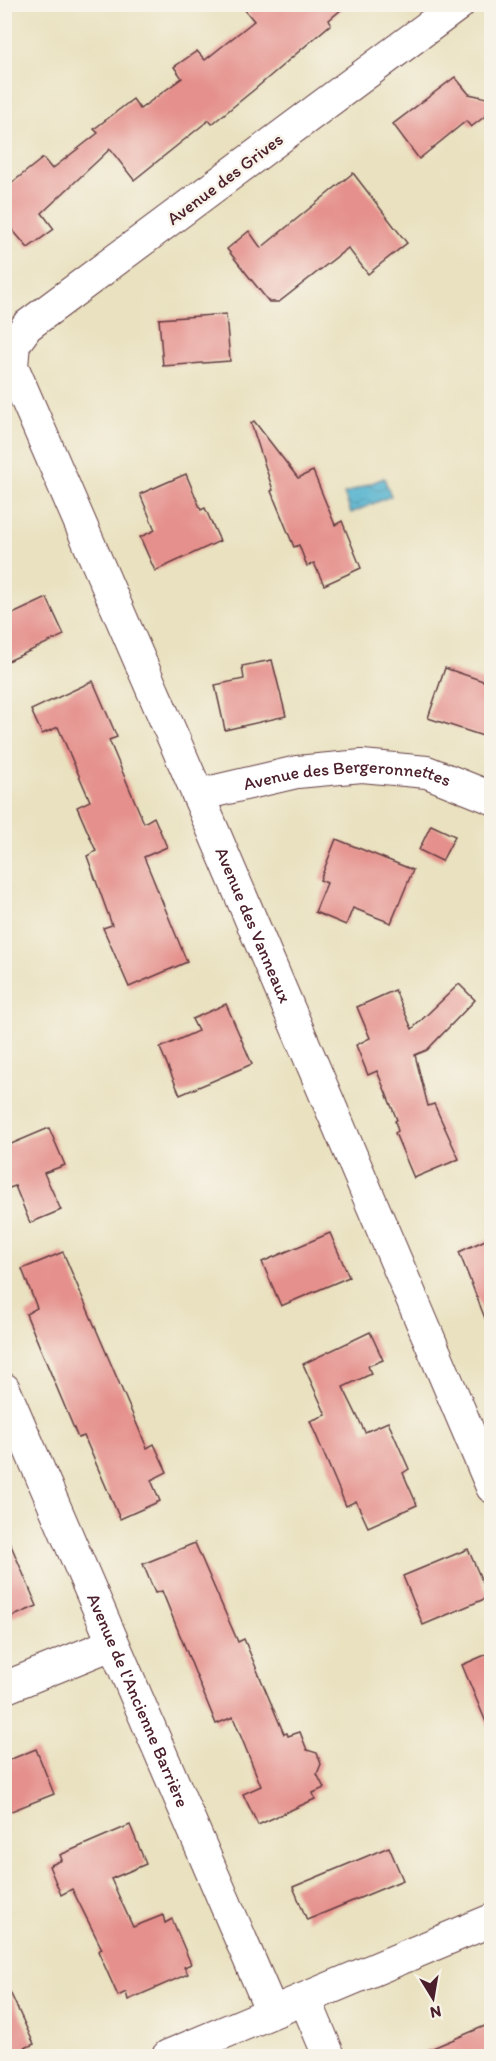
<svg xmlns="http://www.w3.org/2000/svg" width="496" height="2061" font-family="Itim,sans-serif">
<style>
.water{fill:url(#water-waves);stroke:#4c687c;stroke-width:1.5}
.building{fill:#e5908c}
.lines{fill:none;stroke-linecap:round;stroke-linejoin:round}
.minor-casing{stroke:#623c41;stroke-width:34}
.minor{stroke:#fff;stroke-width:32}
.labels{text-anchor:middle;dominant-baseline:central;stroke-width:5;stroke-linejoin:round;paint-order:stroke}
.street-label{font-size:18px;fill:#4a1f2b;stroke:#f7f3e8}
</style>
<defs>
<pattern id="water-waves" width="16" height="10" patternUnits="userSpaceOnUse" patternTransform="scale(1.5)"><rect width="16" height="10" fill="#4eb0cd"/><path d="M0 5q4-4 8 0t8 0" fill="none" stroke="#438fa7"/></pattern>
</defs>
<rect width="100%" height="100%" fill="#f7f3e8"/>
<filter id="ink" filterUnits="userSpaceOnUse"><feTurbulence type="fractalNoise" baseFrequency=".0167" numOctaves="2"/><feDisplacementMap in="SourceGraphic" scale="12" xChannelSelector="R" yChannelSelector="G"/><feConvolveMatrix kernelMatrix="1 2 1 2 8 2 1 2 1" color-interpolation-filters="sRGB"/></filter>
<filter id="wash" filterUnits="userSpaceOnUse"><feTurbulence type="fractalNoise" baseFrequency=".008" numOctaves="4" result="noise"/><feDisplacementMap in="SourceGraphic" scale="24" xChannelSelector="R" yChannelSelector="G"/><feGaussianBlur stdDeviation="1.35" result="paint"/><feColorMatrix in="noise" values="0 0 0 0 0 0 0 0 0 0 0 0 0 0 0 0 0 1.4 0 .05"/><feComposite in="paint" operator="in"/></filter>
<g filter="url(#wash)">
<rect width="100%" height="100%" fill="#e9e1bf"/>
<polygon class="water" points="384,478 391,496 351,513 344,494"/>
<g id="blocks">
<g class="building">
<polygon points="240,4 348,4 329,20 331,24 255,89 212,124 209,120 134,180 110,149 42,213 54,229 28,248 4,220 4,189 43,158 52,169 98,133 94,129 133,99 140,109 182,78 174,67 197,51 205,60 254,21"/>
<polygon points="455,77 469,94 492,99 492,111 471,127 466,121 419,159 393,124"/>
<polygon points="353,173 407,243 368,274 348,248 279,302 269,302 227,249 249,231 261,248"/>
<polygon points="226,314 230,361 163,366 159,319"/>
<polygon points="254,421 298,478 313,471 335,525 342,521 361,568 324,585 314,563 307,566 299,545 294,547 271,491 273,490 251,423"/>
<polygon points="186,474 201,510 205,508 220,541 155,571 140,537 155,530 140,494"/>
<polygon points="47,598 64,635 4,663 4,618"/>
<polygon points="272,660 286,716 225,730 215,685 244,679 242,666"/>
<polygon points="445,668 492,684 492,739 428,718"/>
<polygon points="93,681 117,737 109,740 144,823 154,817 167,847 144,857 187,962 129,987 103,928 112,925 87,856 96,851 77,807 90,801 58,727 42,734 31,710"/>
<polygon points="431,825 455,836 442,861 419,850"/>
<polygon points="336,839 413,870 391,923 353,908 346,925 315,912 327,883 320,880"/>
<polygon points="459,984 475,1000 427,1050 415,1055 428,1106 434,1104 459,1159 414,1178 395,1133 398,1131 395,1121 397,1120 377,1071 368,1075 356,1045 370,1038 357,1007 395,990 412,1029"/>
<polygon points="226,1004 252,1064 180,1095 160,1048 198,1031 192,1019"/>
<polygon points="49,1128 65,1165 44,1173 61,1210 30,1223 15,1186 4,1190 4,1147"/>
<polygon points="330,1233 349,1277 281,1306 262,1262"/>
<polygon points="492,1237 492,1331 490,1331 459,1252"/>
<polygon points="63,1252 147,1448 154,1444 167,1472 151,1480 160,1501 120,1519 84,1436 78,1438 26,1314 37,1308 22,1269"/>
<polygon points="370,1332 383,1360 368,1366 371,1374 343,1387 365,1432 388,1422 409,1469 403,1473 417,1505 368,1527 356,1501 346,1506 310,1421 326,1415 303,1364"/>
<polygon points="4,1529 37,1606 4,1620"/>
<polygon points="195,1543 238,1642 244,1639 284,1734 287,1733 288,1736 300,1732 307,1750 317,1753 321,1764 317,1774 324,1788 313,1793 315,1799 258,1825 243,1794 261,1786 233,1717 216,1724 162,1591 155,1593 143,1564"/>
<polygon points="468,1549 489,1597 423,1625 403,1576"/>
<polygon points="492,1652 492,1734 491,1734 462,1665"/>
<polygon points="36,1749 54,1794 4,1814 4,1762"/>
<polygon points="130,1825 146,1864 111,1879 133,1927 163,1915 165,1923 172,1919 191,1964 184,1967 188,1974 128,2000 126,1992 118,1996 98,1951 102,1949 72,1889 61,1895 49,1866 62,1860 60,1855"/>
<polygon points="389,1847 403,1880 307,1920 293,1887"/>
<polygon points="4,1979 34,2044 6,2056 4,2056"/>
<polygon points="492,2023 492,2056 414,2056"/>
</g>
</g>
</g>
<g filter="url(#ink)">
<use href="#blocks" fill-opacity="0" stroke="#623c41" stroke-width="1.5"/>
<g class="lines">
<g class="minor-casing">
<g id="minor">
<path id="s1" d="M459 4 27 326 14 344 12 366 198 795 492 1487"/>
<path id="s2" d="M198 795 297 772 362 766 427 772 492 798"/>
<path id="s3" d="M4 1389 272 2012"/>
<polyline points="4,1688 112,1644"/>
<polyline points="305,1999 329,2056"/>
<polyline points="168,2056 492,1920"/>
</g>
</g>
<use href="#minor" class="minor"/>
</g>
</g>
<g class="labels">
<g class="street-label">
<text transform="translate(225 179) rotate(-37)">Avenue des Grives</text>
<text stroke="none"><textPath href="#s2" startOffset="152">Avenue des Bergeronnettes</textPath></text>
<text stroke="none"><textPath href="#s1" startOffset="1192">Avenue des Vanneaux</textPath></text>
<text stroke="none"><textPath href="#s3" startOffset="339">Avenue de l'Ancienne Barrière</textPath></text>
</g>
</g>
<rect width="496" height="2061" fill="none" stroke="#f7f3e8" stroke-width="24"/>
<g transform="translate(433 1998) rotate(169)" stroke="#f7f3e8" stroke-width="4.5" paint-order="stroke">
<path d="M0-4.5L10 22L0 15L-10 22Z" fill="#4a1f2b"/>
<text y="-9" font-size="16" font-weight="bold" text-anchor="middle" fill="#4a1f2b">N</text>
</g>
</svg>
